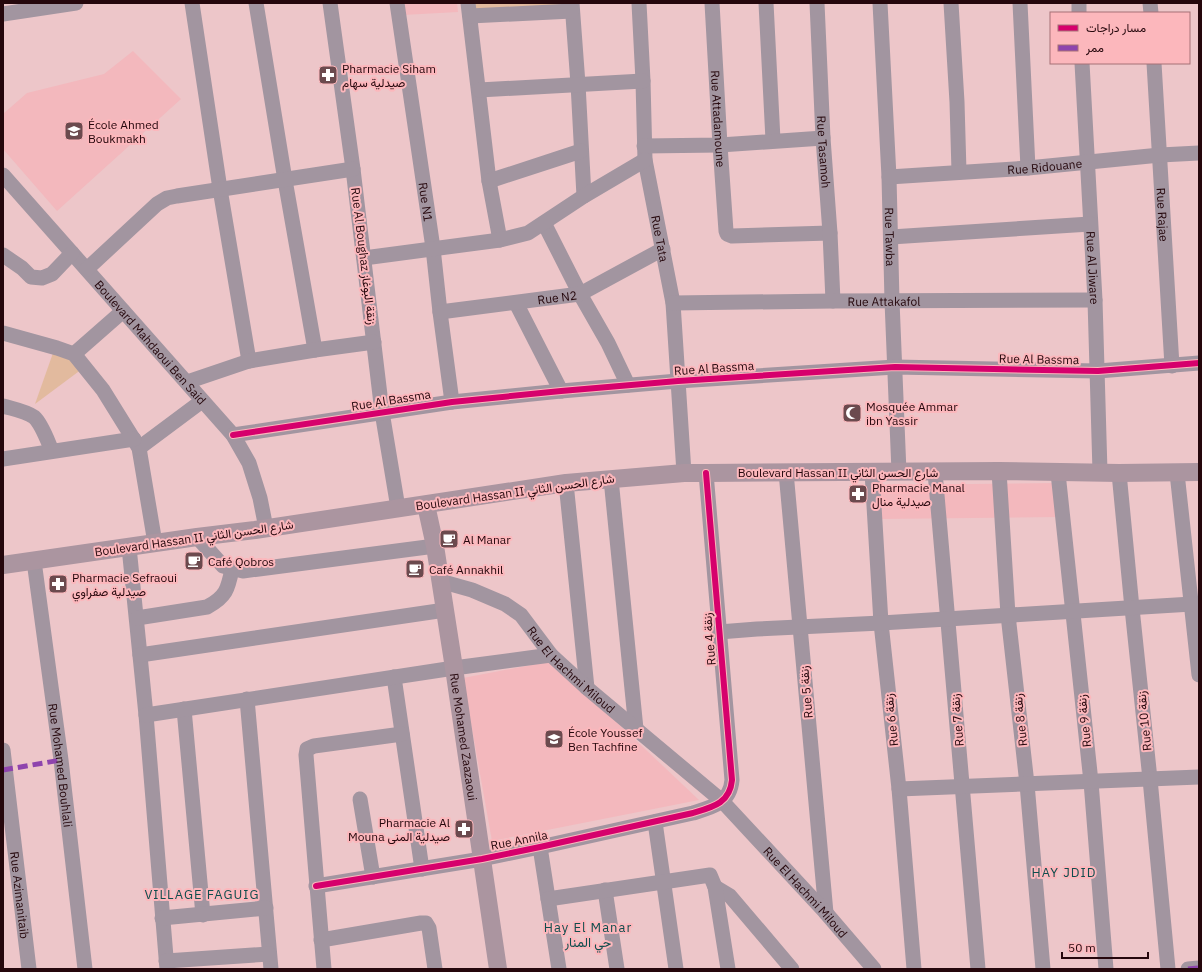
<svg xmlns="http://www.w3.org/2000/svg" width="1202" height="972" font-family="'IBM Plex Sans',Vazirmatn,sans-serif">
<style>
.built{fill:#f3b8bd}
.green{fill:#e2ba9e}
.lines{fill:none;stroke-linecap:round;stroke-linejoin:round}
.minor{stroke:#a295a0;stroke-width:15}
.major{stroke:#ab95a0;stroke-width:18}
.quiet{stroke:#8e44ad;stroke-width:5;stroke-dasharray:10 5;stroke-linecap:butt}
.cycleway-casing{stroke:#fcb7bc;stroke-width:8}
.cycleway{stroke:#d6006c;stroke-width:6}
.labels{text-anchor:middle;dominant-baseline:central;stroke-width:4;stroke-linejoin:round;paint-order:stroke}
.poi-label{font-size:12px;fill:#25070c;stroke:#fcb7bc;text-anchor:start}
.street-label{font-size:12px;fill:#25070c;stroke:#fcb7bc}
.neighbourhood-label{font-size:13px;letter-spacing:1px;fill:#0e4d4d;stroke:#fcb7bc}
</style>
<rect width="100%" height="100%" fill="#edc6c9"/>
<g class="built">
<polygon points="402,3 457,3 458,12 403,15"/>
<polygon points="133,51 181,99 57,211 3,149 3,114 27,93 104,74"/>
<polygon points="1059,483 1059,517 879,519 879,485"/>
<polygon points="552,661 699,800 492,841 463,678"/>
</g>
<g class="green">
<polygon points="474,3 566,3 567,18 477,22"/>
<polygon points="53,353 70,356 82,369 35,404"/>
</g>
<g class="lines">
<g class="minor">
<polyline points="192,3 220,189 249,361"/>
<polyline points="256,3 285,180 315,350"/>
<polyline points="330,3 353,169 382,412 398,508"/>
<path id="s1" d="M397 3 433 248 440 312 452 402"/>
<polyline points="468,3 489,181 500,240"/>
<polyline points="572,3 578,84 584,196"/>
<path id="s2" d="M639 3 643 81 645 160 673 303 684 473"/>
<path id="s3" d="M712 3 720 145 726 231 727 234 732 236 830 233"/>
<polyline points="766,3 773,140"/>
<path id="s4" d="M817 3 823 138 830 233 833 301"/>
<path id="s5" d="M880 3 889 177 892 301 899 472"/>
<polyline points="951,3 957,102 959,172"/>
<polyline points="1020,3 1028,168"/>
<polyline points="1079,3 1079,13"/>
<polyline points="1150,3 1151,13"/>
<polyline points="3,14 76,3"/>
<polyline points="470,16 572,11"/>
<path id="s6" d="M1082 63 1095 300 1100 472"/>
<path id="s7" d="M1154 63 1172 366"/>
<polyline points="479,90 643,81"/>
<polyline points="644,146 720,145 823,138"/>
<path id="s8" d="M3 175 233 435 249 463 260 498 266 528"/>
<path id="s9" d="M889 177 1028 168 1160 155 1199 153"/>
<polyline points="489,181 581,151"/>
<polyline points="544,223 580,294 608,343 628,385"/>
<polyline points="891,237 1090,224"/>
<polyline points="3,255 22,268 31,277 42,278 52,274 72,253"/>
<polyline points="364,258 500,240 528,233 584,196 645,160"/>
<polyline points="87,269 157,204 167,198 177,196 353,169"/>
<polyline points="516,303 561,391"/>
<path id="s10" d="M673 303 833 301 1095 300"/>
<path id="s11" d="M440 312 580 294 663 249"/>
<polyline points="3,333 57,348 74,354 103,390 139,448 155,543"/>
<polyline points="74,354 123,311"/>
<polyline points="187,382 249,361 315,350 374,342"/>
<path d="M3 406C13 409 25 411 34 417 42 424 48 442 52 451"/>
<polyline points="233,435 452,402 561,391 678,381 895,367 1098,371 1199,363"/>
<polyline points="139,448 202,401"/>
<polyline points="3,459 134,439"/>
<polyline points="999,471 1008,615 1027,784 1043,969"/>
<polyline points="786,472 826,913"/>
<polyline points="872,472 881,623 899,789 914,969"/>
<polyline points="935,472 978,969"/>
<polyline points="1058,473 1091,782 1106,969"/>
<polyline points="1119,473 1132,608 1150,779 1168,969"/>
<polyline points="1177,473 1199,675"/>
<polyline points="611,479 636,729"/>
<polyline points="566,483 587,688"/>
<polyline points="197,537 223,566 243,571 435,546"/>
<polyline points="129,547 146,715 167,969"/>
<path id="s12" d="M34 561 61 760 85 969"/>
<path id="s13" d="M440 581 472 590 505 604 521 615 551 655 587 688 722 801 826 913 874 969"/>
<path d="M137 618 207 607C226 597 228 589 232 569"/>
<polyline points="719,632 757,629 881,623 1192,604"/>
<polyline points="140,655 445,610"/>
<polyline points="394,677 422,869"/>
<polyline points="247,699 271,969"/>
<polyline points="184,709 203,915"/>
<polyline points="146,715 454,668 551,655"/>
<path id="s14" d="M3 750 29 969"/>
<polyline points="899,789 1199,777"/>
<polyline points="360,799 373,877"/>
<polyline points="655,822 676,969"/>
<polyline points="540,847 559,969"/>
<path d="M316 886 482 859 540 847 693 813C713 807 730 803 732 780L706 473"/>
<polyline points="715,887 730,896 792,969"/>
<polyline points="605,890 617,969"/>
<polyline points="548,899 710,875 715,887 728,969"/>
<polyline points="162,918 266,908"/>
<polyline points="321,940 421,923 426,923 429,928 435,969"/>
<polyline points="166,961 269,954"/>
<polyline points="324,969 306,755 307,749 314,746 402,734"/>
<polyline points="1188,969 1199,968"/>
</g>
<g class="major">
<path id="s15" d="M426 505 435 546 454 668 498 969"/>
<polyline points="3,565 197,537 255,530 566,483 684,473 706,473 999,471 1119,473 1199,472"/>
</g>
<g class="quiet">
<polyline points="3,770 61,760"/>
<polyline points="1188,969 1199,968"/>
</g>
<g class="cycleway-casing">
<g id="cycleway">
<polyline points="233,435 452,402 561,391 678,381 895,367 1098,371 1199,363"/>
<path d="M316 886 482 859 540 847 693 813C713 807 730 803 732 780L706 473"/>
</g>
</g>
<use href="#cycleway" class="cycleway"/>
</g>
<defs>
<g id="pharmacy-square" transform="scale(1)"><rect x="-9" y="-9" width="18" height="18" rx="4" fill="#6b4a4e" stroke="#fcb7bc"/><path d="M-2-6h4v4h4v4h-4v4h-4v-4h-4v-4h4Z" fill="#fff"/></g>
<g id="school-square" transform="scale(1)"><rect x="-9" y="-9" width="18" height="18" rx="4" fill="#6b4a4e" stroke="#fcb7bc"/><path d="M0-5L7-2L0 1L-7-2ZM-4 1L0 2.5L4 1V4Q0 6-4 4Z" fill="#fff"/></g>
<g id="mosque-square" transform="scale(1)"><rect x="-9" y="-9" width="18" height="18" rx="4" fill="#6b4a4e" stroke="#fcb7bc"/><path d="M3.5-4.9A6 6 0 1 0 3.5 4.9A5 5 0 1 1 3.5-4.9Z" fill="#fff"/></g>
<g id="cafe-square" transform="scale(1)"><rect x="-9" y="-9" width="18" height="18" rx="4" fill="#6b4a4e" stroke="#fcb7bc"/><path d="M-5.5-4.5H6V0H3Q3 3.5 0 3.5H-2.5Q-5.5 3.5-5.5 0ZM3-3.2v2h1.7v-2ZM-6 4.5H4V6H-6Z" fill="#fff"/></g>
</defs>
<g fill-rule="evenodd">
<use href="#pharmacy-square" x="328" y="75"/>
<use href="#school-square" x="74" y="131"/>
<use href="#mosque-square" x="852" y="413"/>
<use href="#pharmacy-square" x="858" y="494"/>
<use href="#cafe-square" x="449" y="539"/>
<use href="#cafe-square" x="194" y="561"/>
<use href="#cafe-square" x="415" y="569"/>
<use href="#pharmacy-square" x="58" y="584"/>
<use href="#school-square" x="554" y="739"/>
<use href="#pharmacy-square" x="464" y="829"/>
</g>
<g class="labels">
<g class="poi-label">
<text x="342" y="68">Pharmacie Siham<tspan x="342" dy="14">صيدلية سهام</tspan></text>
<text x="88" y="124">École Ahmed<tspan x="88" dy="14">Boukmakh</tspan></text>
<text x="866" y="406">Mosquée Ammar<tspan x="866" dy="14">ibn Yassir</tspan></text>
<text x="872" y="487">Pharmacie Manal<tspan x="872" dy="14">صيدلية منال</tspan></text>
<text x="463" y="539">Al Manar</text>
<text x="208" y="561">Café Qobros</text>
<text x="429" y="569">Café Annakhil</text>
<text x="72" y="577">Pharmacie Sefraoui<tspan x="72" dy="14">صيدلية صفراوي</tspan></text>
<text x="568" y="732">École Youssef<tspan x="568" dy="14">Ben Tachfine</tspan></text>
<text x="450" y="822" text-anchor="end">Pharmacie Al<tspan x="450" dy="14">Mouna صيدلية المنى</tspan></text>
</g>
<g class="street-label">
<text stroke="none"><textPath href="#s3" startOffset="116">Rue Attadamoune</textPath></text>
<text stroke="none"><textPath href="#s4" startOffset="149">Rue Tasamoh</textPath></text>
<text stroke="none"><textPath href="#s9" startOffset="156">Rue Ridouane</textPath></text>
<text stroke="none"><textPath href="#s1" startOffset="201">Rue N1</textPath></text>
<text stroke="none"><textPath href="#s7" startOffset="152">Rue Rajae</textPath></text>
<text stroke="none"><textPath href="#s5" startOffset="234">Rue Tawba</textPath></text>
<text stroke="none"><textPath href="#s2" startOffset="237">Rue Tata</textPath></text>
<text transform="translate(364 256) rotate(83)">Rue Al Boughaz زنقة البوغاز</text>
<text stroke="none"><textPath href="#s6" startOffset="205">Rue Al Jiware</textPath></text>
<text stroke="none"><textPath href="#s11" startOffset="118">Rue N2</textPath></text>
<text stroke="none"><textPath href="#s10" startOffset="211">Rue Attakafol</textPath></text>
<text stroke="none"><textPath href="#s8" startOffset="223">Boulevard Mahdaoui Ben Said</textPath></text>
<text transform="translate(1039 359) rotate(1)">Rue Al Bassma</text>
<text transform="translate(714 368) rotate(-4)">Rue Al Bassma</text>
<text transform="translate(391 400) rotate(-9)">Rue Al Bassma</text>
<text x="838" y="472">Boulevard Hassan II شارع الحسن الثاني</text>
<text transform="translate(515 492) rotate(-8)">Boulevard Hassan II شارع الحسن الثاني</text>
<text transform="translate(194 538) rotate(-8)">Boulevard Hassan II شارع الحسن الثاني</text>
<text transform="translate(709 639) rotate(-95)">Rue 4 زنقة</text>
<text stroke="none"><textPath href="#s13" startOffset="163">Rue El Hachmi Miloud</textPath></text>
<text transform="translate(806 692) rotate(-95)">Rue 5 زنقة</text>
<text transform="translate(891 720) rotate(-96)">Rue 6 زنقة</text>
<text transform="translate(957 720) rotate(-95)">Rue 7 زنقة</text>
<text transform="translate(1020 720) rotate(-96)">Rue 8 زنقة</text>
<text transform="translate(1084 721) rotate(-96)">Rue 9 زنقة</text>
<text transform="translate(1144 721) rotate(-96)">Rue 10 زنقة</text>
<text stroke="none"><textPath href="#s15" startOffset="235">Rue Mohamed Zaazaoui</textPath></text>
<text stroke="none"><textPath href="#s12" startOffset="206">Rue Mohamed Bouhlali</textPath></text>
<text transform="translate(519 840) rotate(-11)">Rue Annila</text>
<text stroke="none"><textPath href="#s13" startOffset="487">Rue El Hachmi Miloud</textPath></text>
<text stroke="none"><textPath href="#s14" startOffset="146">Rue Azimanitaib</textPath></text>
</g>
<g class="neighbourhood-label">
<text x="1064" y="872">HAY JDID</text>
<text x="202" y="894">VILLAGE FAGUIG</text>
<text x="588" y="927">Hay El Manar<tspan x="588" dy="15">حي المنار</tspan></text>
</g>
</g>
<rect width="1202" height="972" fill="none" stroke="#25070c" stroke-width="8"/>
<rect x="1050" y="12" width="140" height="52" fill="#fcb7bc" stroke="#a67176"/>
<rect x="1058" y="25" width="20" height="6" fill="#d6006c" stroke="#a67176"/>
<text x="1086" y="32" font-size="12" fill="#25070c">مسار دراجات</text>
<rect x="1058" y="45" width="20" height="6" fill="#8e44ad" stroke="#a67176"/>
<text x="1086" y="52" font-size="12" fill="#25070c">ممر</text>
<path d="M1062 952v6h86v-6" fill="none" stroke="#25070c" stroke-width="2"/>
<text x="1068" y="952" font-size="12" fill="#25070c" stroke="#fcb7bc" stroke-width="3" paint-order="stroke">50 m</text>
</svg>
